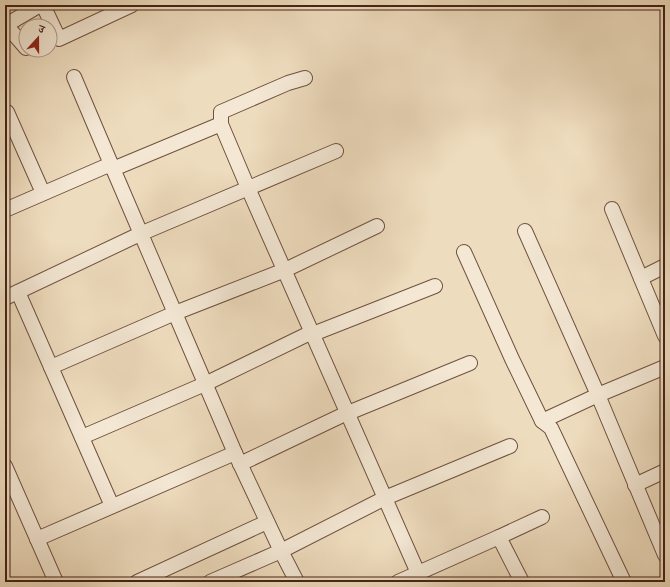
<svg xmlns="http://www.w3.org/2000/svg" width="670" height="587" font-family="'IM FELL French Canon','Noto Serif Devanagari',serif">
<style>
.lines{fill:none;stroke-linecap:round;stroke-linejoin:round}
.minor-casing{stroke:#6f5140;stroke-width:16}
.minor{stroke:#f4e8d5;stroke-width:14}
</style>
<rect width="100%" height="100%" fill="#eedcbe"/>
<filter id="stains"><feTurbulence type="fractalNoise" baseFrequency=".005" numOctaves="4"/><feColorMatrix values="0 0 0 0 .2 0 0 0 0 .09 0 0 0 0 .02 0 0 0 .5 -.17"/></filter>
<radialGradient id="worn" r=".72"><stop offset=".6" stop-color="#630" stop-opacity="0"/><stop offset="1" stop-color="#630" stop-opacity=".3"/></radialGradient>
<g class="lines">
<g class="minor-casing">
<g id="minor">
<polyline points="43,5 59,39 132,5"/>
<polyline points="5,24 6,25 40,5"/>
<polyline points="6,25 26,48"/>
<polyline points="74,77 111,164"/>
<polyline points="7,112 43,193"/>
<polyline points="221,124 221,112 288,83 305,78"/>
<polyline points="113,169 221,124 248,188 418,573"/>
<polyline points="612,209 665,336"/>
<polyline points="5,210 111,164 235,453 281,551 210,582"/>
<polyline points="525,231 598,395 665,555"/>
<polyline points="464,252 512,359 542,421 551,428 624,582"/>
<polyline points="641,278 665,266"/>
<polyline points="18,292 112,506"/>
<polyline points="5,298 140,234 336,151"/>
<polyline points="51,367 175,313 285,270 377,226"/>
<polyline points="542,421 598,395 665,367"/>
<polyline points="82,437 205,384 312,332 313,333 318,332 435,286"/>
<polyline points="240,464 347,413 348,413 470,363"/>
<polyline points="5,466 56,582"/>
<polyline points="635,485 665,471"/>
<polyline points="499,537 542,517"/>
<polyline points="37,539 235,453"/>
<polyline points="137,582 267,522"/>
<polyline points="297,582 281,551 385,498 510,446"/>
<polyline points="398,582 499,537 522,582"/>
</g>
</g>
<use href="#minor" class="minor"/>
</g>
<rect width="670" height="587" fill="none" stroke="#eedcbe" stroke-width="20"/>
<rect x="6" y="6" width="658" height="575" fill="none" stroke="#452316" stroke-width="2"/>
<rect x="10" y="10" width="650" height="567" fill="none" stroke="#452316"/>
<g transform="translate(38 38) rotate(21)"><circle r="19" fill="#f4e8d5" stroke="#ae9989"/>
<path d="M0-3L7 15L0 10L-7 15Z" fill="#8f2418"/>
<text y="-6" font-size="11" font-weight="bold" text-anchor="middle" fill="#452316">उ</text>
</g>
<rect width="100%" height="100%" filter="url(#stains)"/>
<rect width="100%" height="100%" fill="url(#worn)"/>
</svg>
